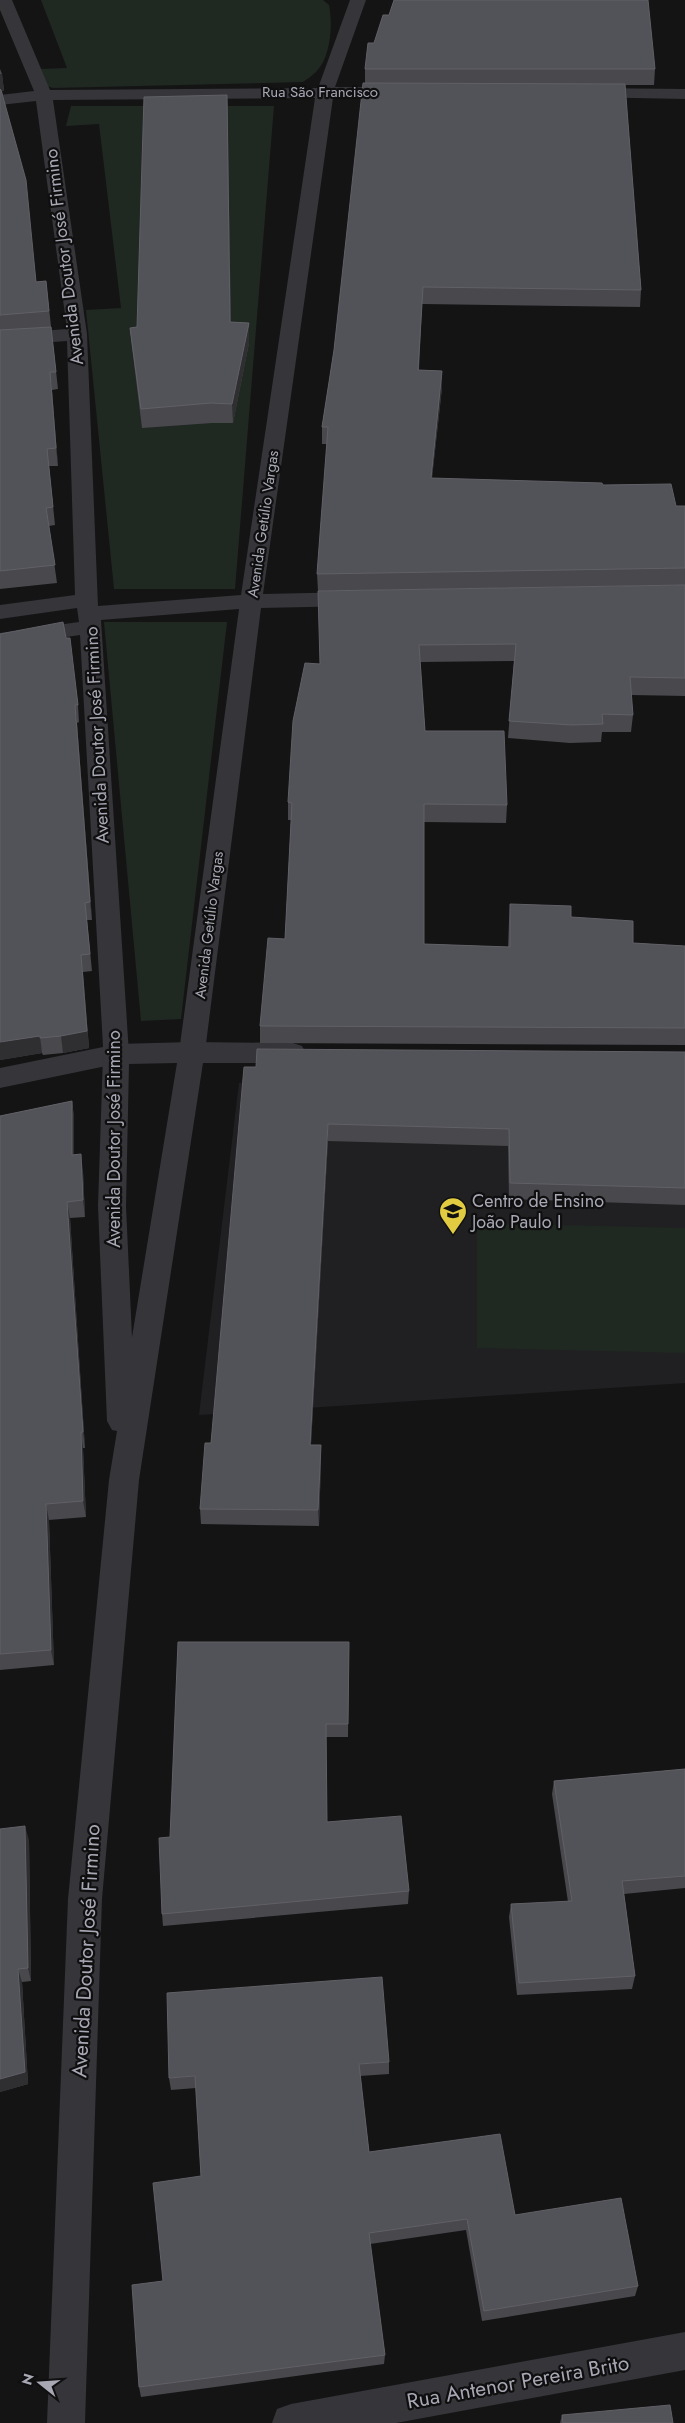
<svg xmlns="http://www.w3.org/2000/svg" width="685" height="2423" font-family="Jost,sans-serif">
<style>
.built{fill:#202022}
.green{fill:#202822}
.lines{fill:none;stroke-linecap:round;stroke-linejoin:round}
.minor{fill:#35353a;fill-rule:evenodd}
.tertiary{fill:#35353a;fill-rule:evenodd}
.wall{fill:#48484d}
.shaded-wall{fill:#2f2f32}
.building{fill:#525358;stroke:#606066}
.labels{text-anchor:middle;dominant-baseline:central;stroke-width:4.5;stroke-linejoin:round;paint-order:stroke}
.far-street-label{font-size:15px;fill:#a7a8b4;stroke:#0f0f10}
.street-label{font-size:18px;fill:#a7a8b4;stroke:#0f0f10}
.poi-label{font-size:18px;fill:#a7a8b4;stroke:#0f0f10;text-anchor:start}
.near-street-label{font-size:21px;fill:#a7a8b4;stroke:#0f0f10}
</style>
<rect width="100%" height="100%" fill="#141415"/>
<polygon class="built" points="239,1083 685,1087 685,1383 199,1415"/>
<g class="green">
<path d="M41 0H323L329 5C333 24 331 57 316 72 312 76 307 79 303 82L53 88 46 86 39 69 67 68Z"/>
<polygon points="71,106 274,106 235,589 114,589 86,310 121,308 99,124 66,126"/>
<polygon points="104,622 227,622 181,1019 141,1021"/>
<polygon points="477,1223 685,1228 685,1353 477,1348"/>
</g>
<g class="lines">
<g class="minor">
<path d="M0 0H12L50 90 318 88 350 0H366L335 87H401L407 88 410 92 407 96 401 97 333 98 263 594 356 592 364 594 367 599 364 604 356 606 261 608 205 1052 201 1059 192 1062 183 1059 179 1052 239 609 101 620 129 1054 125 1061 116 1064 0 1088V1068L103 1047 80 635 0 647V633L79 622 77 608 0 619V605L75 595 67 341 0 346V334L67 329 36 101 0 105V95L34 91 0 10ZM315 98 241 595 98 606 87 334 53 100Z"/>
<polygon points="589,88 685,89 685,99 583,97 580,93 583,89"/>
<polygon points="685,2332 685,2370 396,2423 272,2423 277,2409 291,2404"/>
</g>
<path class="tertiary" d="M192 1042 293 1043 302 1046 306 1053 302 1060 293 1063H203L139 1480 102 1899 85 2423H47L68 1899 109 1480 117 1431 112 1430 107 1421 98 1206 103 1054 107 1047 116 1044ZM177 1063 132 1337 126 1206 129 1064Z"/>
</g>
<g class="wall">
<polygon points="0,69 2,74 4,91 2,91 36,282 46,281 58,389 52,390 58,466 49,466 55,525 49,526 57,583 0,589"/>
<polygon points="365,69 655,69 654,85 625,85 641,290 640,307 422,304 419,370 442,371 442,388 432,478 603,485 676,506 685,506 685,585 318,591 317,574 327,444 322,444 322,427 334,350 365,83"/>
<polygon points="227,95 231,322 249,323 249,343 233,423 212,423 142,428 132,347 130,328 137,327"/>
<polygon points="685,585 685,696 631,695 633,715 631,732 602,732 601,742 570,743 508,738 514,661 420,662 425,731 507,805 506,823 424,822 424,944 508,947 509,921 510,904 571,917 633,943 685,946 685,1045 260,1043 260,1026 285,939 291,820 288,820 288,802 319,664"/>
<polygon points="66,638 78,705 79,722 77,723 92,920 87,920 92,971 83,972 89,1048 63,1053 43,1055 42,1053 0,1060"/>
<polygon points="685,1052 685,1205 509,1199 508,1146 328,1141 311,1445 321,1445 321,1461 319,1526 201,1524 200,1509 211,1443 256,1067"/>
<polygon points="72,1101 74,1118 74,1155 83,1171 85,1217 70,1218 85,1448 83,1448 86,1517 49,1520 54,1665 0,1670 0,1116"/>
<polygon points="349,1642 348,1737 326,1737 327,1822 409,1891 408,1904 163,1926 162,1914 170,1837"/>
<polygon points="685,1769 685,1888 624,1894 635,1976 632,1989 517,1995 509,1917 511,1904 568,1902 552,1794 554,1781"/>
<polygon points="0,1829 29,1840 31,1981 22,1982 28,2084 0,2092"/>
<polygon points="389,2062 389,2074 360,2076 369,2152 515,2215 638,2286 635,2296 482,2321 466,2230 370,2244 385,2355 384,2364 141,2397 139,2387 163,2281 201,2176 196,2088 171,2090 169,2078"/>
<polygon points="562,2415 673,2423 560,2423"/>
</g>
<g class="shaded-wall">
<polygon points="0,74 2,74 4,91 0,91"/>
<polygon points="227,95 228,114 231,342 230,322"/>
<polygon points="249,323 249,343 233,423 232,404"/>
<polygon points="442,371 442,388 430,495 431,478"/>
<polygon points="50,372 52,390 58,466 56,448"/>
<polygon points="75,705 77,723 92,920 90,902"/>
<polygon points="81,955 89,1048 63,1053 61,1036"/>
<polygon points="40,1036 42,1053 0,1060 0,1042"/>
<polygon points="72,1101 74,1118 74,1172 72,1155"/>
<polygon points="328,1124 328,1141 310,1461 310,1445"/>
<polygon points="81,1154 83,1171 85,1217 83,1200"/>
<polygon points="67,1202 70,1218 85,1448 83,1432"/>
<polygon points="81,1432 83,1448 86,1517 83,1501"/>
<polygon points="321,1445 321,1461 319,1526 318,1510"/>
<polygon points="46,1504 49,1520 54,1665 51,1650"/>
<polygon points="25,1826 29,1840 31,1981 28,1968"/>
<polygon points="18,1969 22,1982 28,2084 0,2092 0,2079"/>
</g>
<g class="building">
<polygon points="394,0 648,0 655,69 365,69 368,43 374,43 383,15 389,15"/>
<polygon points="363,83 625,84 641,290 423,287 418,370 442,371 431,478 602,483 603,485 671,484 676,506 685,506 685,568 317,574 328,427 322,427 334,350"/>
<polygon points="0,89 1,90 26,180 36,282 46,281 49,311 0,315"/>
<polygon points="227,95 230,322 249,323 232,404 211,403 141,409 130,328 137,327 144,97"/>
<polygon points="51,327 56,372 50,372 56,448 47,449 53,507 46,508 55,565 0,571 0,330"/>
<polygon points="685,585 685,678 630,677 633,715 602,714 603,724 572,725 509,721 516,644 419,645 425,731 504,731 507,805 424,804 424,944 510,947 510,904 571,906 571,917 633,921 633,943 685,946 685,1028 260,1026 268,938 285,939 292,803 288,802 293,721 305,663 320,664 318,591"/>
<polygon points="63,622 66,638 70,638 78,705 75,705 90,902 85,903 90,954 81,955 87,1031 61,1036 40,1038 40,1036 0,1042 0,634"/>
<polygon points="257,1049 685,1052 685,1188 510,1183 509,1129 328,1124 310,1445 321,1445 318,1510 200,1509 205,1443 211,1443 244,1067 256,1067"/>
<polygon points="72,1101 72,1155 81,1154 83,1200 67,1202 83,1432 81,1432 83,1501 46,1504 51,1650 0,1654 0,1116"/>
<polygon points="178,1642 349,1642 348,1724 326,1724 327,1822 401,1816 409,1891 162,1914 159,1838 170,1837"/>
<polygon points="685,1769 685,1876 622,1881 635,1976 519,1983 511,1904 572,1901 554,1781"/>
<polygon points="25,1826 28,1968 18,1969 25,2072 0,2079 0,1829"/>
<polygon points="382,1977 389,2062 359,2064 369,2152 500,2134 515,2215 621,2198 638,2286 484,2311 467,2219 369,2233 385,2355 139,2387 132,2285 163,2281 153,2183 201,2176 195,2076 169,2078 167,1993"/>
<polygon points="670,2405 673,2423 563,2423 562,2415"/>
</g>
<defs>
<g id="school-pin" transform="scale(1.4375)"><path d="M0 17L-7.5 6A9.5 9.5 0 1 1 7.5 6Z" fill="#e0cb41" stroke="#0f0f10"/><path d="M0-5L7-2L0 1L-7-2ZM-4 1L0 2.5L4 1V4Q0 6-4 4Z" fill="#111"/></g>
</defs>
<g fill-rule="evenodd">
<use href="#school-pin" x="453" y="1211"/>
</g>
<g class="labels">
<g class="far-street-label">
<text x="320" y="92">Rua São Francisco</text>
<text transform="translate(263 524) rotate(-82)">Avenida Getúlio Vargas</text>
<text transform="translate(209 925) rotate(-83)">Avenida Getúlio Vargas</text>
</g>
<g class="street-label">
<text transform="translate(64 257) rotate(-97)">Avenida Doutor José Firmino</text>
<text transform="translate(97 735) rotate(-93)">Avenida Doutor José Firmino</text>
<text transform="translate(114 1139) rotate(-90)">Avenida Doutor José Firmino</text>
</g>
<g class="poi-label">
<text x="472" y="1201">Centro de Ensino<tspan x="472" dy="21">João Paulo I</tspan></text>
</g>
<g class="near-street-label">
<text transform="translate(86 1951) rotate(-87)">Avenida Doutor José Firmino</text>
<text transform="translate(518 2382) rotate(-10)">Rua Antenor Pereira Brito</text>
</g>
</g>
<g transform="translate(40 2383) rotate(287)" stroke="#0f0f10" stroke-width="4" paint-order="stroke">
<path d="M0-4L9 19L0 12L-9 19Z" fill="#a7a8b4"/>
<text y="-8" font-size="14" font-weight="bold" text-anchor="middle" fill="#a7a8b4">N</text>
</g>
</svg>
